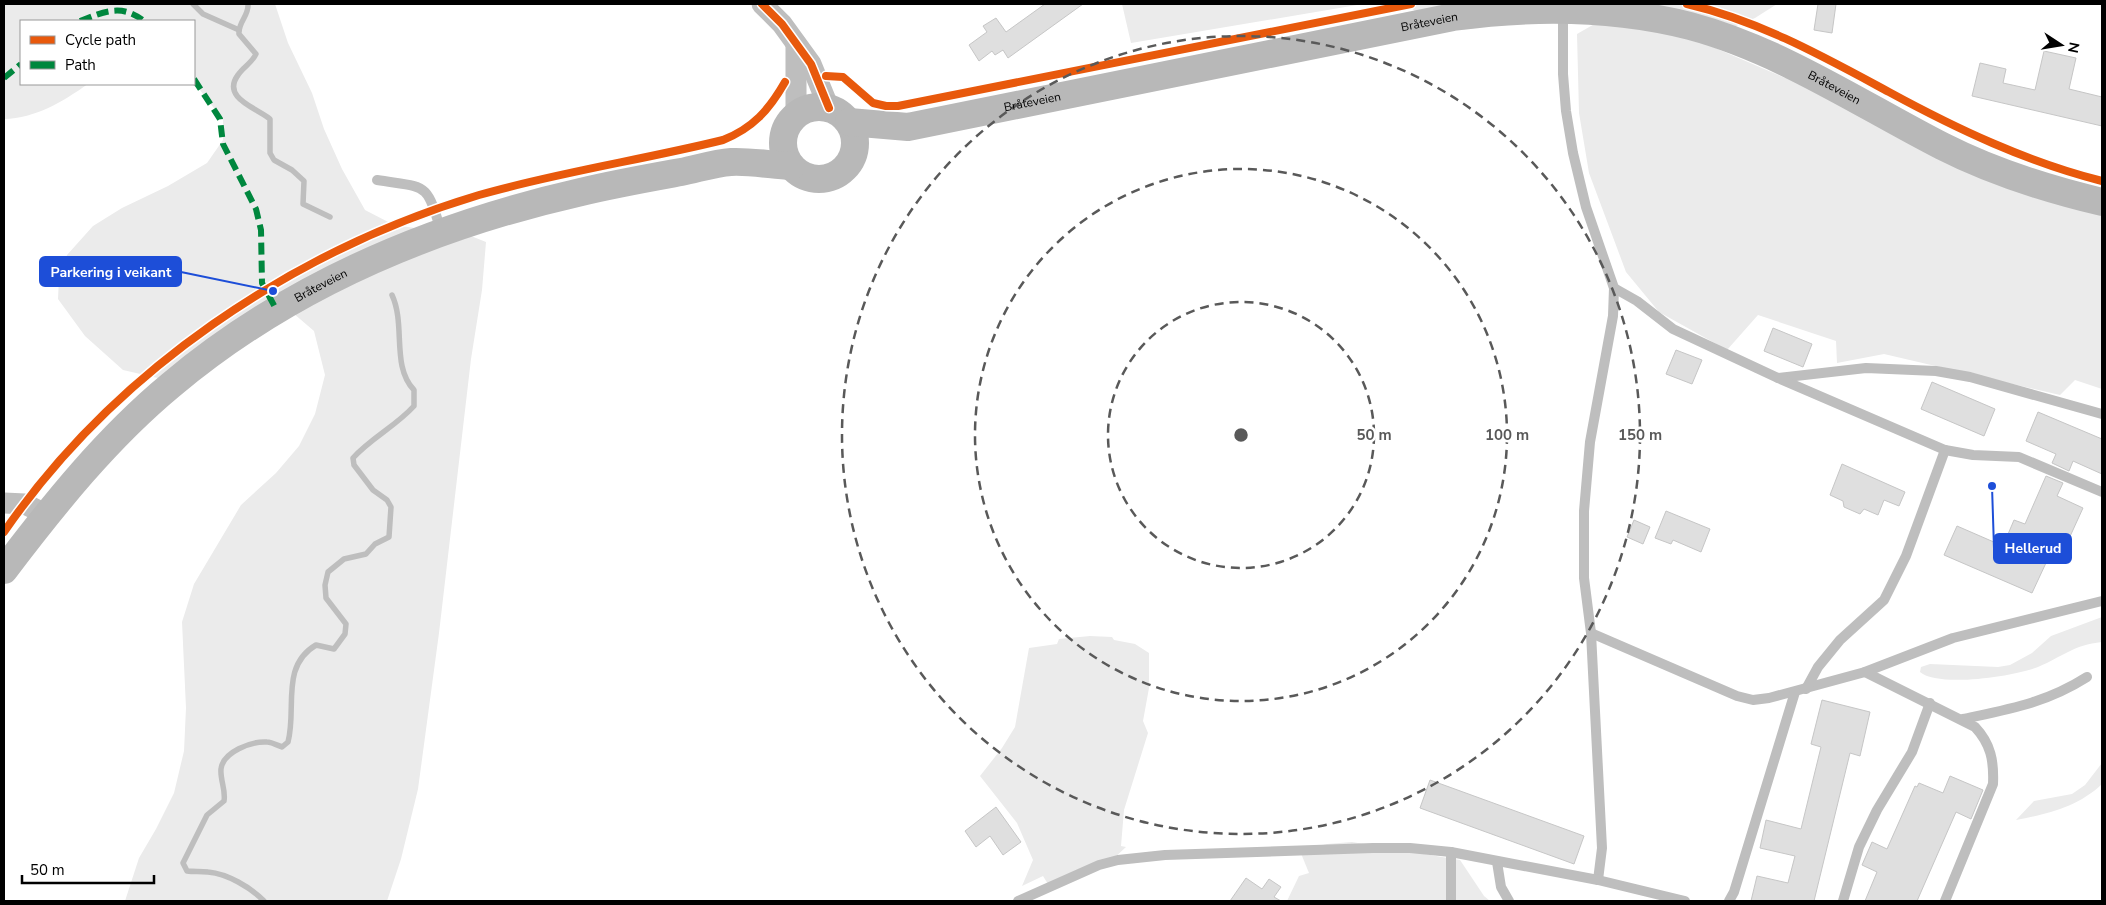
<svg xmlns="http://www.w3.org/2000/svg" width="2106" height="905" font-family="'Nunito Sans',sans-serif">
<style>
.green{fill:#ebebeb}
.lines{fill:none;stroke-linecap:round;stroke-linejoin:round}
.stream{stroke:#bebebe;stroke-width:5.5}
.building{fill:#dfdfdf;stroke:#c6c6c6}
.service{stroke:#bebebe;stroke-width:10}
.minor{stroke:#bebebe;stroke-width:21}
.secondary{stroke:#b8b8b8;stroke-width:28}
.quiet{stroke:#00873e;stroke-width:6;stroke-dasharray:12 6;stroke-linecap:butt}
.cycleway-casing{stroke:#fff;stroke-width:11}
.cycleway{stroke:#e8590c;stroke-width:8}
.ring{fill:none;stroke:#595959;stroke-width:2.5;stroke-dasharray:9 6}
.labels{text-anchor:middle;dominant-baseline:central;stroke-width:5;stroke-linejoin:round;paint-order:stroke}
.street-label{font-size:12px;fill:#000;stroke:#fff}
.centre{fill:#595959;stroke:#fff;stroke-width:2.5}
.ring-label{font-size:15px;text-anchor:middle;font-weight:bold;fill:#595959;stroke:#fff;stroke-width:5;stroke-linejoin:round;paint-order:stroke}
.leader{fill:none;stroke:#1d4ed8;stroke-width:2}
.callout-dot{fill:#1d4ed8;stroke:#fff;stroke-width:2}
.callout{fill:#1d4ed8;stroke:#1d4ed8;stroke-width:2}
.callout-label{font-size:14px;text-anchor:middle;font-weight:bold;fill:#fff}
</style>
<rect width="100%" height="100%" fill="#fff"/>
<g class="green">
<path d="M4 4H275L288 43 312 93 324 129 342 169 365 210 394 225 471 236 486 242 482 290 471 359 439 633 418 789 401 859 387 901H125L139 858 156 829 174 793 184 751 186 708 182 622 194 584 241 505 276 473 299 446 315 414 325 375 314 331 293 313 162 379 123 370 85 336 58 299 59 277 67 255 93 226 122 208 168 186 207 163 223 140V120L200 90 191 84H194V21H21V84H88C62 102 36 118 4 119Z"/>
<polygon points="1122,4 1363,4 1131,43"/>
<path d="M1405 4H1777L1755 18 1722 32 1692 38 1785 78 1793 77 1827 82 1989 171 2063 194 2102 201V389L2075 380 2060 395 1884 354 1837 363 1836 341 1758 315 1727 350 1659 312 1626 272 1589 173 1579 113 1577 34 1598 22 1625 26C1565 8 1505 27 1444 31Z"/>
<path d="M2102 617V642C2073 645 2062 657 2038 667 2015 676 1939 688 1920 672L1921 667 1930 664 1998 667 2010 665 2032 653 2051 636Z"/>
<polygon points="1090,636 1112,637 1114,640 1135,644 1149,653 1149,688 1143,721 1148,733 1124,810 1121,846 1126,847 1112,860 1051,889 1043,876 1022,886 1033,860 1017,823 980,776 1002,748 1015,727 1029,648 1057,644 1059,639"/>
<path d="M2102 763V784C2078 807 2047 814 2016 820L2034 801 2072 794 2085 785Z"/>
<polygon points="1352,842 1460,860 1484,896 1490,901 1287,901 1299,876 1309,873 1300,851 1327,844"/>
</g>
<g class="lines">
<g class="stream">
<polyline points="193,4 203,14 239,30"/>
<path d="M248 4C249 16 238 22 239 34L256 54C252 63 243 67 238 75 221 98 257 108 270 119V153L274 160 292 170 304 181 303 204 330 217"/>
<path d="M264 901C250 887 228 874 208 872 201 871 194 872 187 871L183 863 207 815 224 801C226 790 220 780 221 769 223 752 251 741 267 742 271 742 277 745 282 747L288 742C297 709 280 666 316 645L334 649 345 634 346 624 326 598 325 585 328 572 344 559 366 554 375 544 389 537 391 507 387 500 373 490 354 465 353 458C371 438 396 426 414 406V390C391 366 406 325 392 295"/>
</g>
</g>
<g class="building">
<polygon points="1045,4 1083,4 1008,58 1003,50 995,55 992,51 979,61 969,45 987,32 983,26 996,18 1006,32"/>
<polygon points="1818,4 1836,4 1832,33 1814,30"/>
<polygon points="2044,51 2076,58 2069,89 2102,97 2102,126 1972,96 1980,63 2006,69 2003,83 2035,90"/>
<polygon points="1773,328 1812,344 1803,367 1764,351"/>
<polygon points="1676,350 1702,360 1692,384 1666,374"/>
<polygon points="1932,382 1995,409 1984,436 1921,409"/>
<polygon points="2038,412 2102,439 2102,474 2073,461 2069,471 2052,463 2056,454 2026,441"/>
<polygon points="1842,464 1905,492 1899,506 1884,500 1878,515 1864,509 1860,514 1844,507 1843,501 1830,495"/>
<polygon points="2046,476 2063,483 2057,496 2083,508 2062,554 2052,550 2032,593 1944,555 1957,526 2003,546 2014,520 2025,524"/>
<polygon points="1666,511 1710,529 1701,552 1673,540 1671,544 1655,538"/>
<polygon points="1634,520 1650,527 1643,544 1627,537"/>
<polygon points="1822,700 1870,712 1860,756 1850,753 1814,901 1751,901 1757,876 1788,883 1795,856 1760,848 1766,820 1801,829 1821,747 1811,744"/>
<polygon points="1950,776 1983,790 1971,819 1956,812 1917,901 1865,901 1877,872 1862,865 1872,842 1887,849 1915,786 1917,787 1919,783 1943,793"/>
<polygon points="1430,780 1584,836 1574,864 1420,808"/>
<polygon points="996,807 1021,842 1003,855 990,836 976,847 965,831"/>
<polygon points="1246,878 1262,889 1269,879 1281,887 1274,897 1281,901 1230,901"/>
</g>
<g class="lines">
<g class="service">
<polyline points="1563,11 1563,74 1566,111 1573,153 1586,207 1614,288 1613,316 1590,442 1584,511 1584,578 1591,633 1602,848 1598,880"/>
<path d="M377 180C427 188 426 181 441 231"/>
<polyline points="1614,288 1637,301 1673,329 1778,378 1866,368 1936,371 1970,377 2102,414"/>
<polyline points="1778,378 1945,450 1973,455 2019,457 2102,492"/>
<path d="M1591 633 1737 696 1753 700 1769 698 1865 672 1975 727C1991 744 1994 761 1993 784L1945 901"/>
<polyline points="1865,672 1953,638 2102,601"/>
<polyline points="1806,689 1818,667 1840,640 1884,600 1906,556 1945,450"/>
<path d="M1963 719C2010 709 2046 703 2087 677"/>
<polyline points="1451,852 1451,901"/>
<polyline points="1497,862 1501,887 1509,901"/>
<polyline points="1018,901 1099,865 1118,860 1165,855 1373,848 1410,848 1451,852 1598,880 1685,901"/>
<polyline points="1729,901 1734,892 1795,692"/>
<polyline points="1843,901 1859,847 1877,810 1912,752 1930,703"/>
</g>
<g class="minor">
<polyline points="762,4 782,24 811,64 829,108"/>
<polyline points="796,44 796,115"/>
<polyline points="4,503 25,504 47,515"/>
</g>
<g class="secondary">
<circle cx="819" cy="143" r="36"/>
<path id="s1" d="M849 122 908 127 1453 17C1533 6 1611 6 1690 26 1780 50 1860 104 1942 146 1993 172 2047 189 2102 202"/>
<path id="s2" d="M4 570C54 504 107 438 171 385 290 285 431 226 581 192 614 184 648 178 681 172 697 169 714 163 731 162 750 161 772 165 791 166"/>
</g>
<g class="quiet">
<polyline points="1910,5 1910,4"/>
<path d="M80 21C104 12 121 3 144 21"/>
<polyline points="4,78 21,64"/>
<polyline points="194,79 220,119 223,144 256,209 261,230 262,283 276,309"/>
</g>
<g class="cycleway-casing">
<g id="cycleway">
<polyline points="762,4 782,24 811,64 829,108"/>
<path d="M1687 4C1760 21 1824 57 1889 92 1957 129 2027 162 2102 181"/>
<polyline points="826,76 843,77 873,103 886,106 898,106 1411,4"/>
<path d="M4 532C115 371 292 251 479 195 559 172 642 160 723 140 753 128 769 110 785 82"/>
</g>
</g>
<use href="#cycleway" class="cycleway"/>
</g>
<g class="ring">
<circle cx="1241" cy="435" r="133"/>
<circle cx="1241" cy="435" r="266"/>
<circle cx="1241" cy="435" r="399"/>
</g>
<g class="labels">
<g class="street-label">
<text stroke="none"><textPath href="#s1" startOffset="591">Bråteveien</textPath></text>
<text stroke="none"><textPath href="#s1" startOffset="1011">Bråteveien</textPath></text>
<text stroke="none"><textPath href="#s1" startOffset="186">Bråteveien</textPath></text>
<text stroke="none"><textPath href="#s2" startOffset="430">Bråteveien</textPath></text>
</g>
</g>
<circle cx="1241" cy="435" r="8" class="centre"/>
<g class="ring-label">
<text x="1374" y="440">50 m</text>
<text x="1507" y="440">100 m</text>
<text x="1640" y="440">150 m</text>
</g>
<path class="leader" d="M273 291L181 272M1992 486L1994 548"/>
<g class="callout-dot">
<circle cx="273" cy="291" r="5"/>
<circle cx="1992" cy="486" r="5"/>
</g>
<g class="callout">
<rect x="40" y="257" width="141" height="29" rx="5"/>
<rect x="1994" y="534" width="77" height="29" rx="5"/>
</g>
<g class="callout-label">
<text x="111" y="277">Parkering i veikant</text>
<text x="2033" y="553">Hellerud</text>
</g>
<rect width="2106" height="905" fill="none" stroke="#000000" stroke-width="10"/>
<rect x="20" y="20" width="175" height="65" fill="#ffffff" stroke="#999999"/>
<rect x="30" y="36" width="25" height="8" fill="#e8590c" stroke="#999999"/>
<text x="65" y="45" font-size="15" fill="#000000">Cycle path</text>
<rect x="30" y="61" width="25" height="8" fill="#00873e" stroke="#999999"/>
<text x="65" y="70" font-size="15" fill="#000000">Path</text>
<g transform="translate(2061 45) rotate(102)" stroke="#ffffff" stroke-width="4" paint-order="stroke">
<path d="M0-4L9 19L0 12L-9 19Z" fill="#000000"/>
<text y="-8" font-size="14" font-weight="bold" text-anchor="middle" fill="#000000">N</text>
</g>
<path d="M22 875v8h132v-8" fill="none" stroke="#000000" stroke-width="2.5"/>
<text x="30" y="875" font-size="15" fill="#000000" stroke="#ffffff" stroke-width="4" paint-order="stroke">50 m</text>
</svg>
